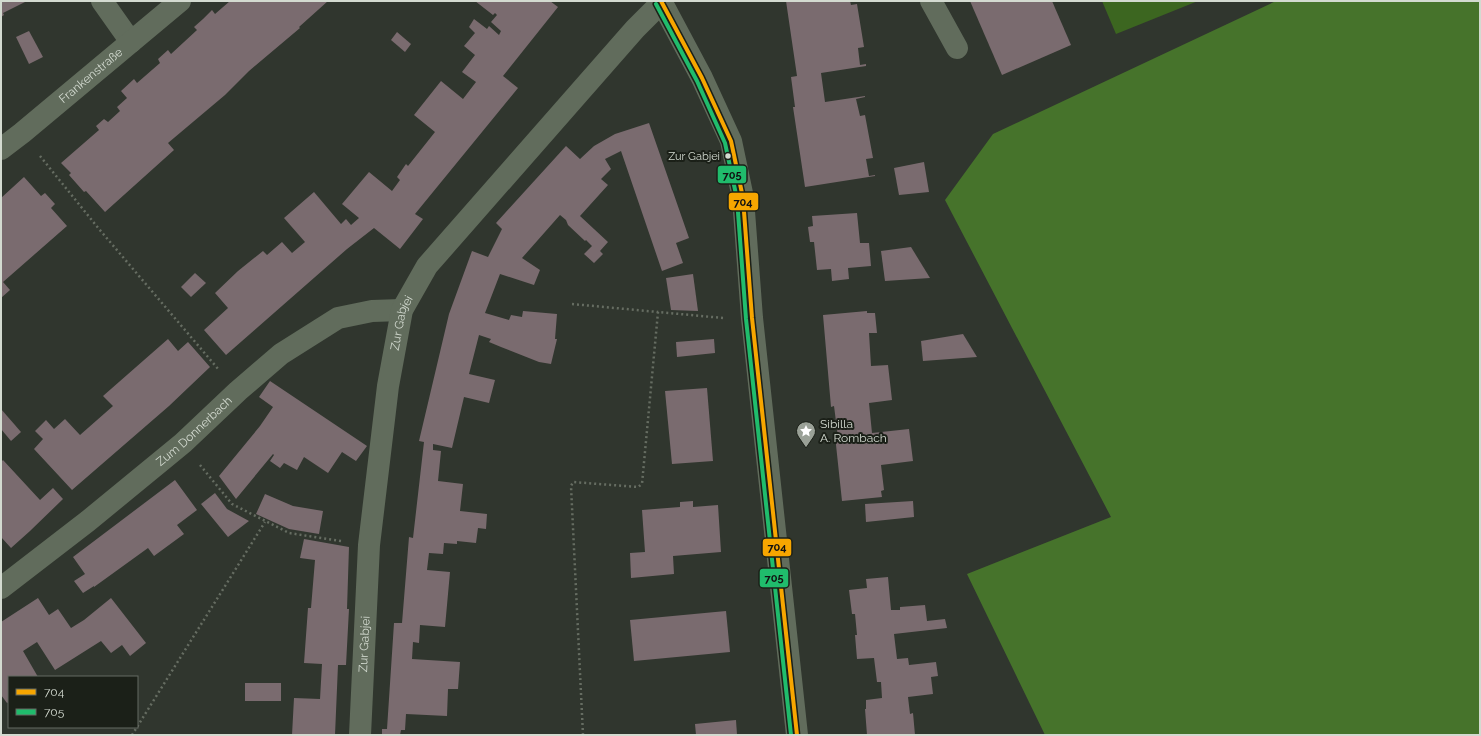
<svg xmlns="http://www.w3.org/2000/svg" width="1481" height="736" font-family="Raleway,sans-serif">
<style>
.green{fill:#3c6620}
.forest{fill:#46732b}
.building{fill:#7a6b6f}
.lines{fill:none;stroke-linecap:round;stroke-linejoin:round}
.path{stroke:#666d62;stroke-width:2.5;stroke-dasharray:2 3;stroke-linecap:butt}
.minor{stroke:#616c5c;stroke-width:22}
.bus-1-casing{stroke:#1b2018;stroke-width:7}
.bus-2-casing{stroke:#1b2018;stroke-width:7}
.bus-1{stroke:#f7a600;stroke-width:4}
.bus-2{stroke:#20bc6c;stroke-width:4}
.bus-dot{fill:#d3dad0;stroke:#1b2018;stroke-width:1.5}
.labels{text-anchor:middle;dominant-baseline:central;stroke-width:4;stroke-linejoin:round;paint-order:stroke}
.bus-label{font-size:11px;fill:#d3dad0;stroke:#1b2018;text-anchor:end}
.street-label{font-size:12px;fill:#d3dad0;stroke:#1b2018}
.poi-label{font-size:12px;fill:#d3dad0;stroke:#1b2018;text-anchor:start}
.line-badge{stroke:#1b2018;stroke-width:1.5}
.pale-badge-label{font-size:11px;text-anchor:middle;font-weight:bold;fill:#111}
</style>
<rect width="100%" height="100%" fill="#30362e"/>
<polygon class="green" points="1102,1 1198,1 1116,34"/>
<polygon class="forest" points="1276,1 1480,1 1480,735 1045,735 967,574 1111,517 945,200 993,134"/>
<g class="building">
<polygon points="1,1 27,1 3,13 4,15 1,17"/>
<polygon points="230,1 328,1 299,27 300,28 249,71 225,95 168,143 174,150 105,212 86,191 84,192 69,175 71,173 61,163 99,130 96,126 104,119 108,122 120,111 117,107 127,98 121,91 134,79 137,83 160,63 158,59 168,50 171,54 197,30 194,27 203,19 212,10 215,14"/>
<polygon points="475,1 550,1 558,7 503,76 518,88 415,214 423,219 400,249 374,228 347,249 226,355 204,330 228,308 215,293 238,271 263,251 267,255 282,242 292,253 305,242 284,218 314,192 341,224 346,219 351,225 359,218 342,204 369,172 392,191 400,180 397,177 406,164 408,166 435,132 414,115 441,81 463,99 476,82 462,72 475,55 464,46 475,33 469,27 474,19 487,29 489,26 499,35 501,31 491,22 497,15 495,13 493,15"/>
<polygon points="786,1 850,1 851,5 857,4 864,47 858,48 860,65 866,64 866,66 821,73 825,102 865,96 865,97 856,99 860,116 865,115 873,158 866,159 869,176 875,175 875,176 805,187 793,107 795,107 791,77 797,76"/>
<polygon points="970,1 1052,1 1071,45 1002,75"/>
<polygon points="29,31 43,57 29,64 16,37"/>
<polygon points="397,32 411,44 405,52 391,40"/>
<polygon points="649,123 689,238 676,243 683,263 662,271 621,151 605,159 611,169 601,179 608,185 580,216 608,242 600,251 603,254 594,263 584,254 592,246 586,240 585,241 568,225 566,220 560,215 522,258 540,270 534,285 500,274 485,313 509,320 511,315 522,317 523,311 557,314 555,339 557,339 551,364 539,362 501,347 489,342 491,339 479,335 469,374 495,380 489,403 464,397 452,448 433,444 433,450 441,451 438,481 463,484 460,511 487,514 486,529 478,528 476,543 457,541 457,544 444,543 443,554 429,553 427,570 450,572 445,627 420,625 419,643 413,642 412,659 460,662 458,689 448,689 447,716 406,714 405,730 401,730 400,735 382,735 382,729 387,729 394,623 402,623 409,537 413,538 424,442 419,441 449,314 472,251 488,257 502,229 496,223 566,146 580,159 594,146 615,134"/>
<polygon points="924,162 929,192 899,195 894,168"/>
<polygon points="24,177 41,196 45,193 55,204 51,208 67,226 3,282 10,290 1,298 1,198"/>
<polygon points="857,213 860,243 869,243 871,266 848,268 849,279 832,281 831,269 817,270 814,242 810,242 808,227 813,226 812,216"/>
<polygon points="911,247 930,278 885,281 881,251"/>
<polygon points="195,273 206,283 191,297 181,287"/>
<polygon points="693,274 698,311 671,310 666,278"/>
<polygon points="867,311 867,313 875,313 877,333 869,333 871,366 888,365 892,400 869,403 872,433 909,429 913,461 881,465 884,490 881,491 882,497 842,501 836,445 836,437 838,437 834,406 831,407 823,315"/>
<polygon points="963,334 977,357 923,361 921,341"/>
<polygon points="168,339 178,351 188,342 210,367 169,406 72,490 34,449 43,439 35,431 46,420 54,429 65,419 80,435 113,406 103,396"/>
<polygon points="714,339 715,353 677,357 676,342"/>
<polygon points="270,381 367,446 356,461 342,452 328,473 304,457 297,470 284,463 280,468 270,461 274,455 273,454 236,499 219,476 260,426 273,407 259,397"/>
<polygon points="707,388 713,461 672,464 665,391"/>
<polygon points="1,409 21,432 11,441 1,429"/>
<polygon points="3,460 40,500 53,488 63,499 30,531 11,548 1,537 1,462"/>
<polygon points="175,480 197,510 177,525 184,534 154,556 148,548 94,587 94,586 83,593 74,581 85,574 73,557"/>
<polygon points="215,493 227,509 249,521 228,537 201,504"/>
<polygon points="265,494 293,506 323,511 319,534 289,529 256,514"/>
<polygon points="693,501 693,507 718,505 721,552 673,556 674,574 631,578 630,553 645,552 642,510 680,507 680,502"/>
<polygon points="913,501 914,517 866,522 865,504"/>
<polygon points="304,539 349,547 347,609 349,609 346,665 338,665 335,735 292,735 294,698 320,699 322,664 304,663 308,608 311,608 315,560 300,558"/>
<polygon points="888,577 891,610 900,610 900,607 925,605 927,621 945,619 947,628 894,634 897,659 908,658 909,665 936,662 938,676 931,677 933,694 908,697 910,714 913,713 915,735 867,735 865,709 866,709 866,700 882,698 881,682 877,682 874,658 857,659 855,635 857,635 855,614 852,614 849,590 867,588 866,579"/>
<polygon points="38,598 49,615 58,609 71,628 84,620 111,598 146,643 130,656 122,645 111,653 101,641 55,670 37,642 23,651 38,677 9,677 9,702 7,703 1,695 1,622"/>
<polygon points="726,611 730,652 634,661 630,620"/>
<rect x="245" y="683" width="36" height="18"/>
<polygon points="736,720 737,735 696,735 695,724"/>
</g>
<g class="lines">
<g class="path">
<polyline points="40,156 99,229 219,370"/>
<polyline points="572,304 658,312"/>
<polyline points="200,465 232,504 289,533 341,541"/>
<polyline points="132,735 265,522"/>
<polyline points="583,735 571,486 573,482 638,487 642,484 658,312 723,318"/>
</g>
<g class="minor">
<polyline points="102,1 131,42"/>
<polyline points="661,1 702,78 731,141 743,198 752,318 797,735"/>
<polyline points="931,1 957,48"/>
<path id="s1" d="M1 149 22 133 180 1"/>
<path id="s2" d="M1 588 88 521 183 443 238 391 281 354 338 318 372 311 402 310"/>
<path id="s3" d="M360 735 369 545 388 386 402 310 427 266 635 29 663 1"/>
</g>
<g class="bus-1-casing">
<polyline id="bus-1" points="661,1 702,78 731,141 743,198 752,318 797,735"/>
</g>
<g class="bus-2-casing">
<polyline id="bus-2" points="656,4 697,81 725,143 737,199 746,319 791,735"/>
</g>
<use href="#bus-1" class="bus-1"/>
<use href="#bus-2" class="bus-2"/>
</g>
<defs>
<g id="sight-pin" transform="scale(1)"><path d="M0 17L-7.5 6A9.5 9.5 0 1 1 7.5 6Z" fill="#9aa197" stroke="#1b2018"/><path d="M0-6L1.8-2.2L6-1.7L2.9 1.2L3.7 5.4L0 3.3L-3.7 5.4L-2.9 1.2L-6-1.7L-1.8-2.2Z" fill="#fff"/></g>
</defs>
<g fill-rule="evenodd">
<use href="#sight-pin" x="806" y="431"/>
</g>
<circle class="bus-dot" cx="728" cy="156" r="3.5"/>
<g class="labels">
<g class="bus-label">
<text x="720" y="156">Zur Gabjei</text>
</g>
<g class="street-label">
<text stroke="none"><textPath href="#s1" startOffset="116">Frankenstraße</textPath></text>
<text stroke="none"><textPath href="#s3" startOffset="415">Zur Gabjei</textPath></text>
<text stroke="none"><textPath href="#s2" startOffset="249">Zum Donnerbach</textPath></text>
<text stroke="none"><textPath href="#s3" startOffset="91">Zur Gabjei</textPath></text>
</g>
<g class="poi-label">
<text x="820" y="424">Sibilla<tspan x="820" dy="14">A. Rombach</tspan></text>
</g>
</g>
<g class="line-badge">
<rect x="717" y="165" width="30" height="19" rx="4" fill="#20bc6c"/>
<rect x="728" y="192" width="31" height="19" rx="4" fill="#f7a600"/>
<rect x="762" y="538" width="30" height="19" rx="4" fill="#f7a600"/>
<rect x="759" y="568" width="30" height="20" rx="4" fill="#20bc6c"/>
</g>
<g class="pale-badge-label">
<text x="732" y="179">705</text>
<text x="743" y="206">704</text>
<text x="777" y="551">704</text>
<text x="774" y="582">705</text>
</g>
<rect width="1481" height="736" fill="none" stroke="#d3dad0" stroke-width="4"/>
<rect x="8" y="676" width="130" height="52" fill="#1b2018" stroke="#656a62"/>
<rect x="16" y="689" width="20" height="6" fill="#f7a600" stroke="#656a62"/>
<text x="44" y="696" font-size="12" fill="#d3dad0">704</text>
<rect x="16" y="709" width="20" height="6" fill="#20bc6c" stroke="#656a62"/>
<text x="44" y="716" font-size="12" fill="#d3dad0">705</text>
</svg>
